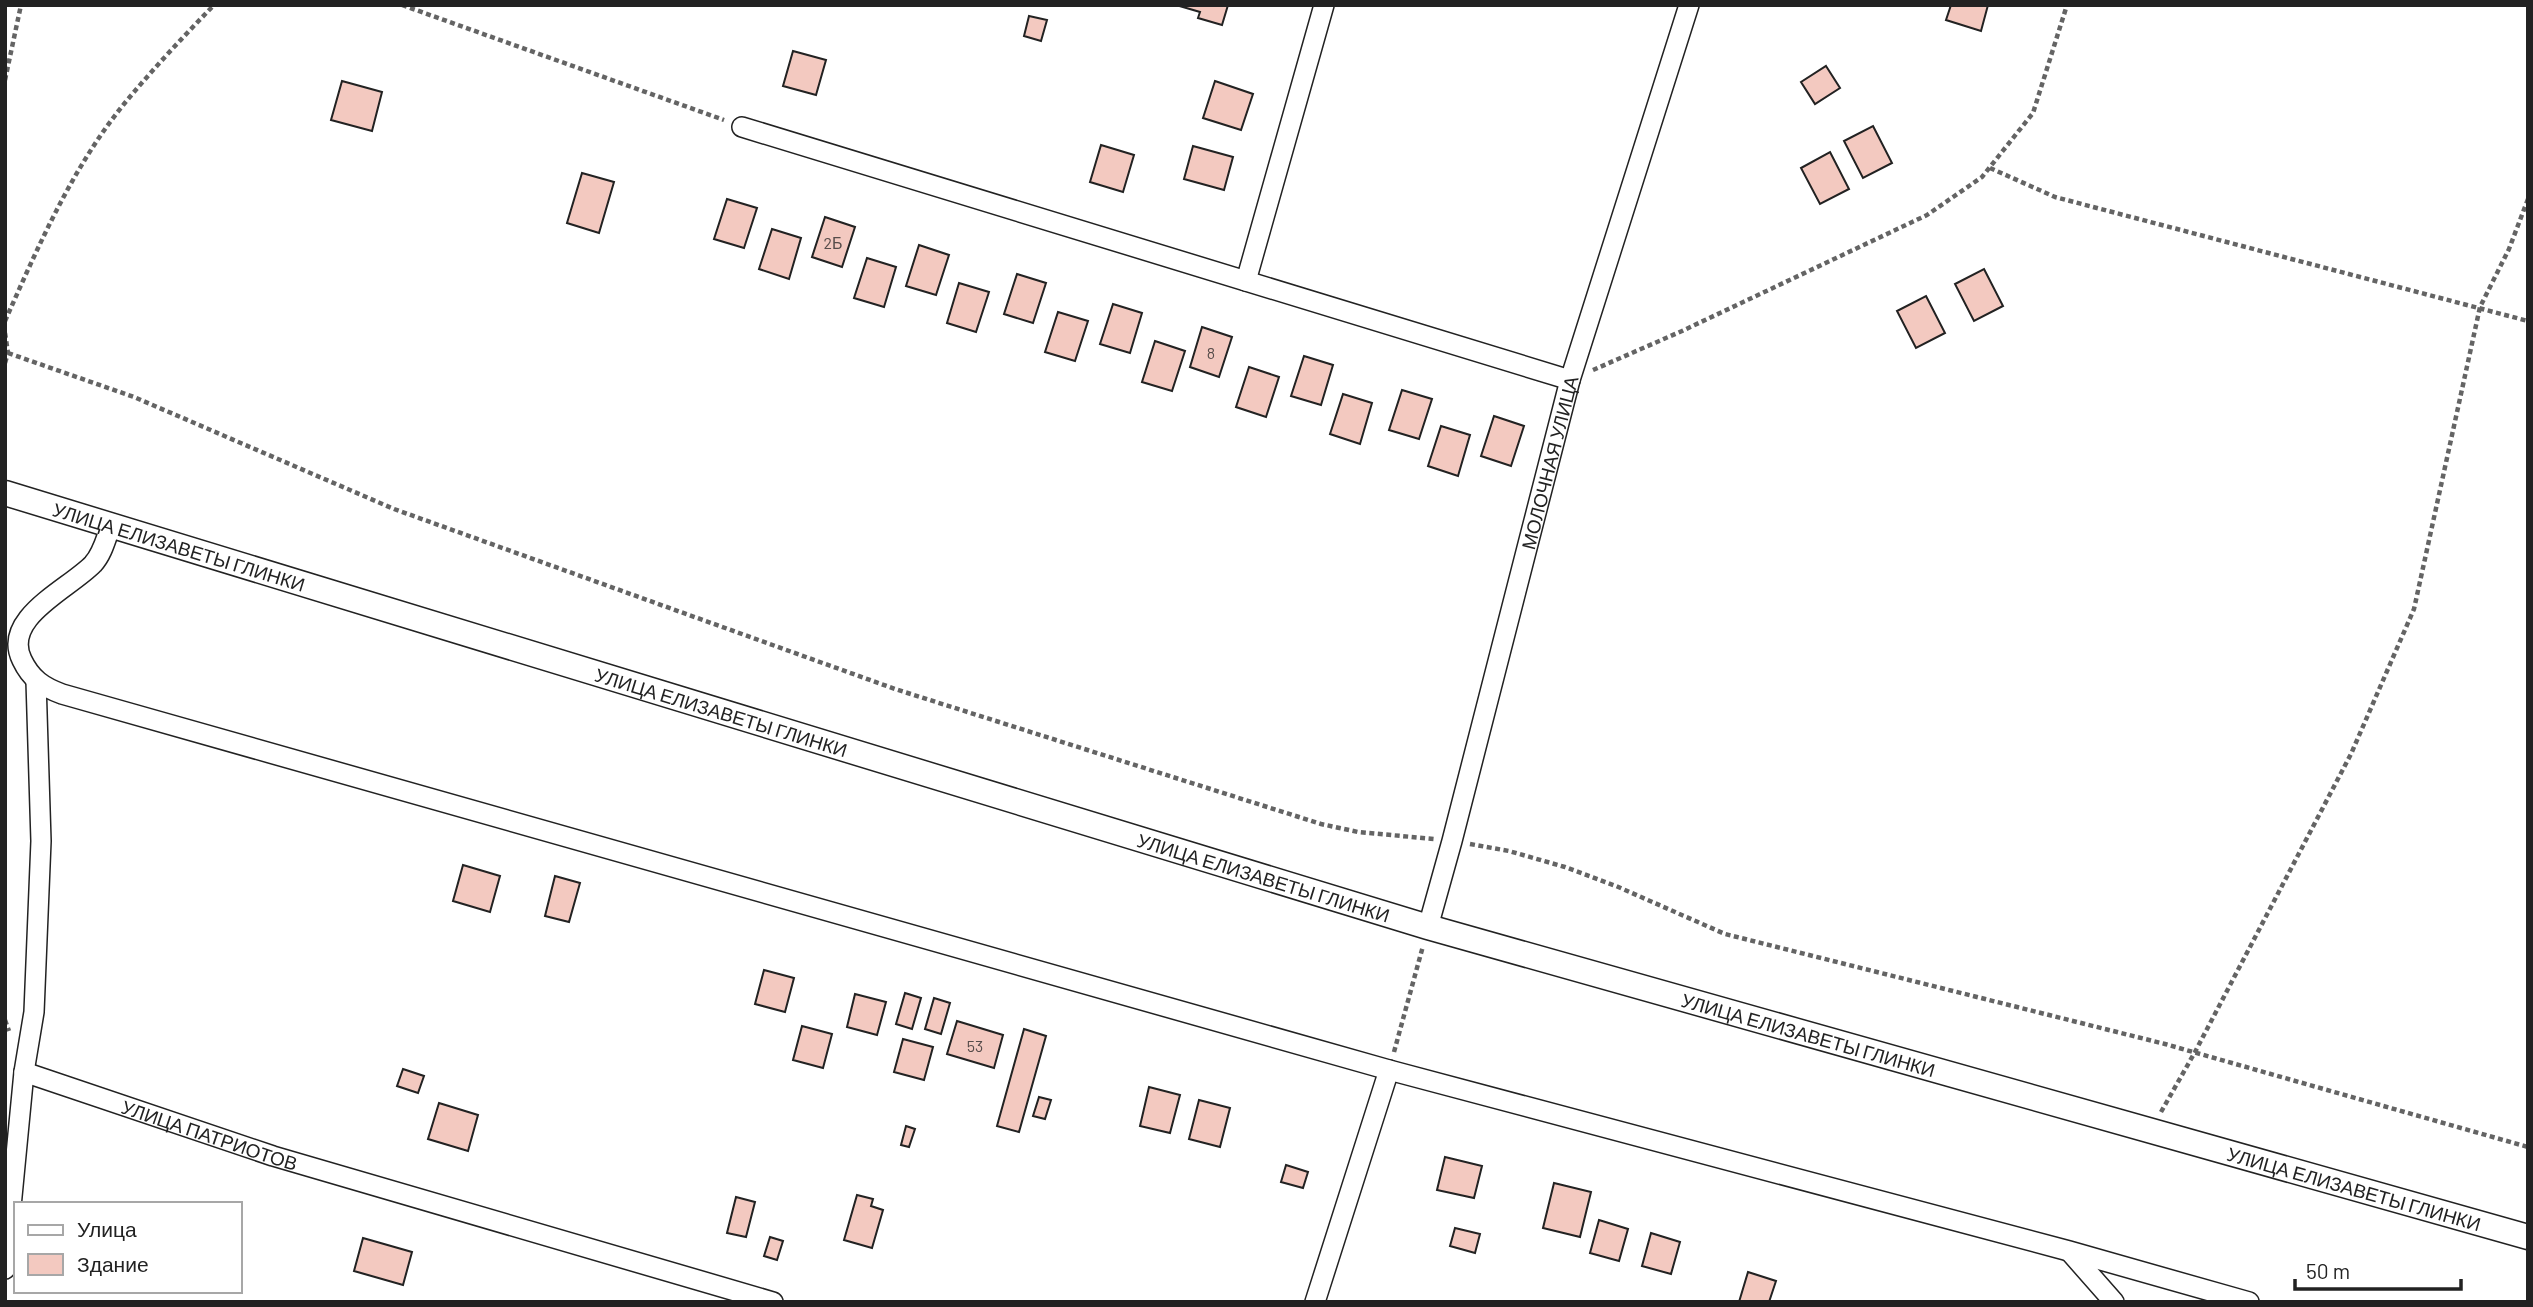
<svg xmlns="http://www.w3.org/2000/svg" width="2533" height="1307" font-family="Barlow,sans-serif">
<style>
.building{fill:#f3c9c0;stroke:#222;stroke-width:2}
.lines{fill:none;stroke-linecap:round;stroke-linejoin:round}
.minor-casing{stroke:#222;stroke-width:22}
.tertiary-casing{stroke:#222;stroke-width:27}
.path{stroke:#646464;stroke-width:4.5;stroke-dasharray:5 3.5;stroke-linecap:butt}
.minor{stroke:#fff;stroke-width:19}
.tertiary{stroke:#fff;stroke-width:24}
.labels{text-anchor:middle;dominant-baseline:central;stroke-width:5;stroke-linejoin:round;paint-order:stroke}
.number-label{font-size:16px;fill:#564c4a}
.street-label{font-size:19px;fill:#222;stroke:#fff}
</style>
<rect width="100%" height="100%" fill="#fff"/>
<g class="building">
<polygon points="1176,5 1228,5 1222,25 1198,18 1200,12"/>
<polygon points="1951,5 1988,5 1981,31 1946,20"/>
<polygon points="1029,16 1047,20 1041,41 1024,36"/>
<polygon points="793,51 826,60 816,95 783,86"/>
<polygon points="1826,66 1840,88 1815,104 1801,82"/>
<polygon points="342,81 382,92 372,131 331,120"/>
<polygon points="1215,81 1253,94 1241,130 1203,118"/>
<polygon points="1873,126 1892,163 1863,178 1844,141"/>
<polygon points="1101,145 1134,155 1123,192 1090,182"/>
<polygon points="1193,146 1233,157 1224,190 1184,179"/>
<polygon points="1830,152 1849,189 1820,204 1801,168"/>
<polygon points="582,173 614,182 599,233 567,223"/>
<polygon points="727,199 757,208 744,248 714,239"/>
<polygon points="825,217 855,227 842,267 812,257"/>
<polygon points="772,229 801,238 789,279 759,269"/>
<polygon points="919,245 949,255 936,295 906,286"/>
<polygon points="867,258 896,267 884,307 854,298"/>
<polygon points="1984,269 2003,306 1974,321 1955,284"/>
<polygon points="1017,274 1046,283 1033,323 1004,314"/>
<polygon points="959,283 989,292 976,332 947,323"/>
<polygon points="1926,296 1945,333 1916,348 1897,311"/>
<polygon points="1113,304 1142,313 1130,353 1100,344"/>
<polygon points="1058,312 1088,321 1075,361 1045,352"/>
<polygon points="1202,327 1232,337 1219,377 1190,367"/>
<polygon points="1155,341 1185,351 1172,391 1142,382"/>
<polygon points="1304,356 1333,365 1321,405 1291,396"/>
<polygon points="1249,367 1279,377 1266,417 1236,407"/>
<polygon points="1402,390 1432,399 1419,439 1389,430"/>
<polygon points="1343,394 1372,403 1360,444 1330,434"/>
<polygon points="1494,416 1524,426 1511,466 1481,456"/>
<polygon points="1441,426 1470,435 1458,476 1428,466"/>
<polygon points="463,865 500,876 490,912 453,901"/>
<polygon points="555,876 580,883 569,922 545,916"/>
<polygon points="764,970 794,978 785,1012 755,1004"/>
<polygon points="905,993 921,998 912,1029 896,1024"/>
<polygon points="855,994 886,1002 877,1035 847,1027"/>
<polygon points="934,998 950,1003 941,1034 925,1029"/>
<polygon points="957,1021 1003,1035 994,1068 947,1054"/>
<polygon points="802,1026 832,1034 823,1068 793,1060"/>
<polygon points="1024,1029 1046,1036 1019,1132 997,1126"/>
<polygon points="903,1039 933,1047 924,1080 894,1072"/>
<polygon points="403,1069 424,1076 418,1093 397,1086"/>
<polygon points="1149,1087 1180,1095 1170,1133 1140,1126"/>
<polygon points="1039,1097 1051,1100 1045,1119 1033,1116"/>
<polygon points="1199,1100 1230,1108 1220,1147 1189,1139"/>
<polygon points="439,1103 478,1115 468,1151 428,1139"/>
<polygon points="906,1126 915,1129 909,1147 901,1145"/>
<polygon points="1445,1157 1482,1166 1474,1198 1437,1190"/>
<polygon points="1286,1165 1308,1172 1303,1188 1281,1182"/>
<polygon points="1554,1183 1591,1192 1580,1237 1543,1228"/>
<polygon points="857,1195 873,1199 871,1206 883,1210 872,1248 844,1240"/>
<polygon points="736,1197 755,1202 746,1237 727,1233"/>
<polygon points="1599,1220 1628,1229 1619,1261 1590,1253"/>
<polygon points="1455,1228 1480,1234 1475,1253 1450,1246"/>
<polygon points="1651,1233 1680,1242 1671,1274 1642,1266"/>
<polygon points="770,1237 783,1241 777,1260 764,1256"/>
<polygon points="363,1238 412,1252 403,1285 354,1271"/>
<polygon points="1748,1272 1776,1281 1769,1302 1739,1302"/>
</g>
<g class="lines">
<g class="minor-casing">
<g id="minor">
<polyline points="742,127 1570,380"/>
<polyline points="1246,281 1324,5"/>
<path d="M111 525C106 538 103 553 93 564 69 589 1 618 22 660 31 679 43 687 62 694L1389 1070 2069 1251 2249 1302"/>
<path id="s1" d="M1428 927 1452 841 1570 380 1689 5"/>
<path id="s2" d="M24 1072 273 1156 773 1302"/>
<polyline points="2070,1252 2114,1302"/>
<polyline points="5,1269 24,1072 34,1012 41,841 36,681"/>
<polyline points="1315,1302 1389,1070"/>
</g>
</g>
<g class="tertiary-casing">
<g id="tertiary">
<path id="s3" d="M5 493 1428 927 2528 1237"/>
</g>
</g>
<g class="path">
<polyline points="402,5 724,120"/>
<polyline points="5,80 21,5"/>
<polyline points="1990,168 2055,197 2528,321"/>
<path d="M5 321C38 247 72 168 124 104 152 70 183 37 214 5"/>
<polyline points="5,333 8,353 5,363"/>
<polyline points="8,353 134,397 394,509 895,689 1321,824 1358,832 1434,839"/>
<polyline points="1593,370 1682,331 1927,215 1982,177 2033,113 2067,5"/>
<polyline points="1470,844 1509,851 1565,867 1616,886 1725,934 2165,1044 2528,1147"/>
<polyline points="5,1020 9,1031"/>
<polyline points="1394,1052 1423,946"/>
<polyline points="2161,1112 2195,1052 2351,754 2414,609 2480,307 2509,249 2528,199"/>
</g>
<use href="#minor" class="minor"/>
<use href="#tertiary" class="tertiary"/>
</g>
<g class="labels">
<g class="number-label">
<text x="833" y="242">2Б</text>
<text x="1211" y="352">8</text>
<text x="975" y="1045">53</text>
</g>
<g class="street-label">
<text stroke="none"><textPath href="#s1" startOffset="480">МОЛОЧНАЯ УЛИЦА</textPath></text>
<text stroke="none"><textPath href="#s3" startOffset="182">УЛИЦА ЕЛИЗАВЕТЫ ГЛИНКИ</textPath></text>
<text stroke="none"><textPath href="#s3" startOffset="749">УЛИЦА ЕЛИЗАВЕТЫ ГЛИНКИ</textPath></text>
<text stroke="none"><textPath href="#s3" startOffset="1316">УЛИЦА ЕЛИЗАВЕТЫ ГЛИНКИ</textPath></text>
<text stroke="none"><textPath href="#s3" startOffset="1883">УЛИЦА ЕЛИЗАВЕТЫ ГЛИНКИ</textPath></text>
<text stroke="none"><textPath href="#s2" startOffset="196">УЛИЦА ПАТРИОТОВ</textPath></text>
<text stroke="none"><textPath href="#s3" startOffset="2450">УЛИЦА ЕЛИЗАВЕТЫ ГЛИНКИ</textPath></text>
</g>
</g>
<rect width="2533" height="1307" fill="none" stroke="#222222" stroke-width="14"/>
<rect x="14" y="1202" width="228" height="91" fill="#ffffff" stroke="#a7a7a7" stroke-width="2"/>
<rect x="28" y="1225" width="35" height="10" fill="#ffffff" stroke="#a7a7a7" stroke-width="2"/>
<text x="77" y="1237" font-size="21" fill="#222222">Улица</text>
<rect x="28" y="1254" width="35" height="21" fill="#f3c9c0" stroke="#a7a7a7" stroke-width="2"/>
<text x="77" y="1272" font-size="21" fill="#222222">Здание</text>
<path d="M2295 1279v10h166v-10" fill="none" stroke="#222222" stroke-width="3.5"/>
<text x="2306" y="1279" font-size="21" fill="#222222" stroke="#ffffff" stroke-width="5" paint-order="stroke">50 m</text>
</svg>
